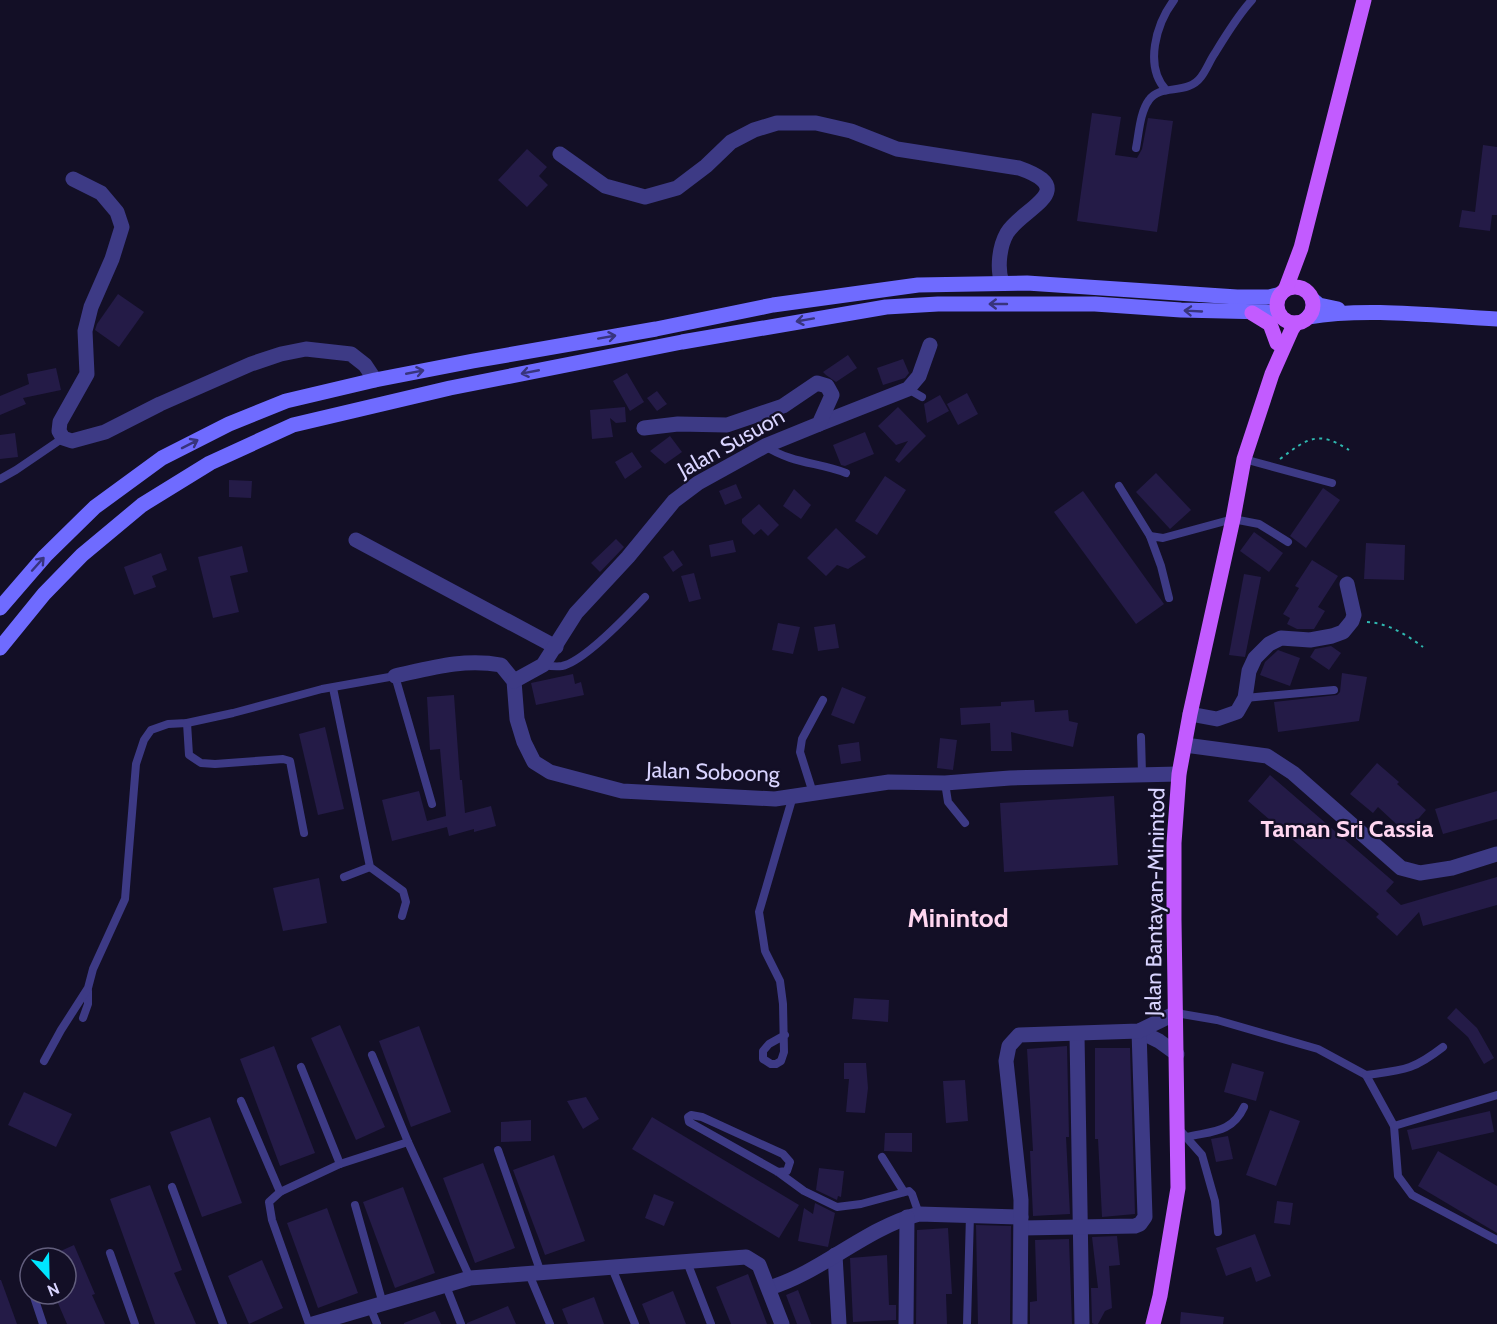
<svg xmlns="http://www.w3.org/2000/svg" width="1497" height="1324" font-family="Cabin,sans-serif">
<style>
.building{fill:#241b47}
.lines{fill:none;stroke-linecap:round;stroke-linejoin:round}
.path{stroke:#2fb8b0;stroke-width:2;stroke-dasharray:3 4.5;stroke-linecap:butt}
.service{stroke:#3d3a85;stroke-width:8}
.minor{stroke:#3d3a85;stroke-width:15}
.secondary{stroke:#6f6bff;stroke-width:15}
.primary{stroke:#c25bff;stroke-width:15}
.oneway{stroke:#38347d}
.labels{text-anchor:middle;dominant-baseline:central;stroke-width:4.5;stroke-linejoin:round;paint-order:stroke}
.street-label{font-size:22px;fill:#d9d4ff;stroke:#130f26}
.neighbourhood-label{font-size:24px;font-weight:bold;fill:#ffd6f0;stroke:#130f26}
.quarter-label{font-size:26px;font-weight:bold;fill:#ffd6f0;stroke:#130f26}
</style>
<rect width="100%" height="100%" fill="#130f26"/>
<g class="building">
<polygon points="1092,113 1121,117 1115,155 1137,158 1142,149 1148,118 1173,121 1157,232 1077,221"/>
<polygon points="1483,145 1497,147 1497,215 1492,215 1490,231 1459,227 1462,210 1475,212"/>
<polygon points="527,149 547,167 539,176 548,185 527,207 498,180"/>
<polygon points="118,294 144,312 119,347 95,330 97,324"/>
<polygon points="848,355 857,368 836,382 826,375 823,372"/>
<polygon points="903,359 909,373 905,378 883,385 877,368"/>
<polygon points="56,368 61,390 23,398 26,404 0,415 0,396 29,384 27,374"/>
<polygon points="627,373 644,402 630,411 613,381"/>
<polygon points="657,391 667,404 657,411 647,398"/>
<polygon points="967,393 978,414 958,425 947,404"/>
<polygon points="940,395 949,411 927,423 924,404"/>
<polygon points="625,407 626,422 616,423 610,418 613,437 592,439 590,410"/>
<polygon points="898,407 926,436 899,463 895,460 908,441 896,445 878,426"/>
<polygon points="865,432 874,454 845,466 841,465 833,445"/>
<polygon points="15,433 18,457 0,459 0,435"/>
<polygon points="670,436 682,452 665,464 650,451"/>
<polygon points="632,452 642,467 625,479 615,462"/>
<polygon points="1156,473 1191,510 1170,529 1136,492"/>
<polygon points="885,476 906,490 877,535 855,521"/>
<polygon points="229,480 252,481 251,498 229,497"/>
<polygon points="736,484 742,498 725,505 719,491"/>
<polygon points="1323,488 1340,500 1306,548 1290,536"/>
<polygon points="794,489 811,505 801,519 783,506"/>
<polygon points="1083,491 1164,604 1136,624 1054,512"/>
<polygon points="759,504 779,525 768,536 761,529 754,535 742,523 742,519"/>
<polygon points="836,528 866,557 848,569 837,565 826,576 807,558"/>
<polygon points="1254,532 1283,553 1269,572 1240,551"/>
<polygon points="616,539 624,547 600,572 591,563"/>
<polygon points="733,540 736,552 711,557 709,545"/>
<polygon points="1366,543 1405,545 1404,580 1364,579"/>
<polygon points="242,546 248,572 230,576 239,612 213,618 198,557"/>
<polygon points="673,550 683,565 673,572 663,557"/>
<polygon points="161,553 167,570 152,576 156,587 134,595 124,567"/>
<polygon points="1312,560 1338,576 1318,607 1325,611 1314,629 1297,629 1287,624 1290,618 1283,614 1299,588 1295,586"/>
<polygon points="694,573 701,599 689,602 681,576"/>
<polygon points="1244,574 1261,577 1245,657 1229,655"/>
<polygon points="778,623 800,627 793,654 772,650"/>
<polygon points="835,624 839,648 818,651 814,627"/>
<polygon points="1331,646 1341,653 1329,670 1310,657 1315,649"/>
<polygon points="1278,650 1300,658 1290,686 1260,675 1265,662"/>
<polygon points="1342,673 1367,677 1359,721 1278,732 1274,702 1337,695 1340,692"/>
<polygon points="573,674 575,684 581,682 584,695 536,705 531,683"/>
<polygon points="842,687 866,697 854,724 831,715"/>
<polygon points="454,695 460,780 462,780 465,813 491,806 496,826 474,832 474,829 449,836 447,827 392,841 382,800 419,791 427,821 446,816 440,749 430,750 427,697"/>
<polygon points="1034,700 1035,712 1068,710 1069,721 1078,723 1073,747 1011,732 1012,751 991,751 990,723 961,725 960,708 1001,706 1001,702"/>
<polygon points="325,727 344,809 318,815 299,734"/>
<polygon points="940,738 957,740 953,770 937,768"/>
<polygon points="859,742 861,761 841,764 838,745"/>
<polygon points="1377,763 1399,782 1397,784 1426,810 1406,833 1378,807 1373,813 1350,794"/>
<polygon points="1270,775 1394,882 1386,891 1401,905 1497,877 1497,905 1423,926 1419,912 1397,936 1376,917 1379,914 1248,801"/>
<polygon points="1497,791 1497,819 1443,834 1435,809"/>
<polygon points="1114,796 1118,865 1004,872 1000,803"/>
<polygon points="319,878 327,923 283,931 273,888"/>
<polygon points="854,998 889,1000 888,1022 852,1019"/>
<polygon points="1456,1008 1477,1028 1494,1058 1484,1064 1468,1037 1447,1018"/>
<polygon points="340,1025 385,1127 356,1140 311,1038"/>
<polygon points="419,1026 451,1112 411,1127 379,1041"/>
<polygon points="274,1046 315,1153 280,1166 240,1059"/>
<polygon points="1067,1046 1069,1137 1066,1137 1070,1214 1033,1216 1030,1151 1033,1151 1027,1049"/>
<polygon points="1095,1048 1130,1048 1135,1214 1102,1217 1098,1139 1095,1139"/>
<polygon points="844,1063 866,1063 868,1088 865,1113 846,1112 849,1079 844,1079"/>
<polygon points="1232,1063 1264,1072 1256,1101 1224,1092"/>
<polygon points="965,1080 968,1121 946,1123 943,1081"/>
<polygon points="24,1092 72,1114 56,1147 8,1125"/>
<polygon points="586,1097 599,1119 583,1129 567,1101"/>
<polygon points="1270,1110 1300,1121 1276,1186 1246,1175"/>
<polygon points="1490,1111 1494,1132 1412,1150 1407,1130"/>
<polygon points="210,1117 242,1203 202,1217 170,1132"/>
<polygon points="652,1117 799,1205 779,1238 632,1149"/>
<polygon points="531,1120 531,1141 501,1142 501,1122"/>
<polygon points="885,1133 912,1133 912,1152 884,1151"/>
<polygon points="1228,1136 1233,1159 1216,1162 1211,1139"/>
<polygon points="1438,1151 1497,1186 1497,1233 1418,1186"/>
<polygon points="554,1155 585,1241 545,1255 513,1170"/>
<polygon points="483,1163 515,1248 475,1263 443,1178"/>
<polygon points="819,1168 844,1171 841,1197 838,1196 837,1200 816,1190"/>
<polygon points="150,1185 182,1270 174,1273 196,1324 155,1324 110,1199"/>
<polygon points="403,1187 435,1273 395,1288 363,1202"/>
<polygon points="654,1194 674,1202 664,1226 645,1218"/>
<polygon points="1277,1201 1293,1203 1290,1225 1274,1223"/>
<polygon points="815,1203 835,1213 828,1247 798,1241 804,1208 813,1214"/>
<polygon points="327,1208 358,1293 318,1308 287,1223"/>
<polygon points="976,1225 1011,1226 1010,1324 978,1324"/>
<polygon points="948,1228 952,1294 946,1294 947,1324 916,1324 917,1230"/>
<polygon points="1255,1234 1271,1276 1256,1282 1251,1267 1226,1276 1216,1248"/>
<polygon points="1117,1236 1120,1265 1109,1266 1112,1308 1105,1311 1098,1324 1094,1324 1092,1323 1091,1288 1098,1288 1092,1237"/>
<polygon points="1069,1239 1072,1324 1030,1324 1030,1302 1037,1301 1035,1240"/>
<polygon points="74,1245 95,1294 92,1295 105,1324 67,1324 54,1294 66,1294 66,1258 45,1258"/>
<polygon points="887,1255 889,1305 896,1305 896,1320 853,1322 850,1258"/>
<polygon points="262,1260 283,1308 249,1324 228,1276"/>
<polygon points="748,1274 767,1324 731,1324 716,1287"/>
<polygon points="0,1280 1,1280 17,1324 0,1324"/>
<polygon points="798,1290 811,1324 797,1324 786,1295"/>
<polygon points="673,1291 686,1324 650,1324 642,1304"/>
<polygon points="594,1297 604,1324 568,1324 562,1309"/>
<polygon points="508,1306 516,1324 467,1324 467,1323"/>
<polygon points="435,1311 441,1324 404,1324 404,1323"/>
<polygon points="1181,1312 1224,1317 1223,1324 1180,1324"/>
</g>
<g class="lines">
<g class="path">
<path d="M1280 459C1308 438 1318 430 1349 450"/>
<path d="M1367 622C1388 623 1407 635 1423 647"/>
</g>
<g class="service">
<path d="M1166 90C1144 66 1156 24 1174 0"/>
<path d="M1136 148C1139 133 1140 112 1149 100 1161 83 1187 96 1201 77 1207 69 1210 60 1215 53 1226 35 1238 15 1252 0"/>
<polyline points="908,389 922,397"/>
<path d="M765 446C793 464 817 462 846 473"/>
<polyline points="1244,459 1332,483"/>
<polyline points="0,479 16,470 63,438"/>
<polyline points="1119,486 1150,536"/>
<polyline points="1169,598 1161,566 1150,536 1163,538 1233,519 1259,524 1288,542"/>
<path d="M543 665C549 666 556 667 562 666 583 662 629 614 645 597"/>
<polyline points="333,688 370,867 403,891 406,902 402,916"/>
<polyline points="1245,698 1334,690"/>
<polyline points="187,723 189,755 201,763 215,764 283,759 290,761 304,833"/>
<polyline points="1141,737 1142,774"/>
<polyline points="945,783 948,802 965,823"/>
<polyline points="813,793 800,752 802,739 823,700"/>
<polyline points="344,877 370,867"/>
<polyline points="1176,1013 1217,1020 1318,1049 1366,1075 1394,1126 1398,1176 1412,1195 1497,1240"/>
<polyline points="83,1018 88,1004 88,991"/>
<polyline points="785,1035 769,1044 763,1051 763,1059 771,1064 776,1064 781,1061 784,1052 783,1004 780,981 765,951 759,912 793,796"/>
<polyline points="372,1055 408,1142 470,1278"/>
<polyline points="44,1061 61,1030 88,988 93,969 125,899 136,764 144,740 151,730 168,724 187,723 233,713 322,689 395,676 432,804"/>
<polyline points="301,1067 340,1164"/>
<path d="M1366 1075C1403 1070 1412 1071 1443 1047"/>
<polyline points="241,1101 280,1192"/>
<polyline points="1394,1126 1497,1095"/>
<polyline points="1178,1128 1202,1155 1215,1201 1218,1232"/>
<path d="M1187 1137C1212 1131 1232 1133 1244 1107"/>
<polyline points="498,1150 541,1273"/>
<polyline points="882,1157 904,1192"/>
<polyline points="778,1172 787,1171 790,1162 783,1154 702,1117 691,1115 688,1117 689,1122 778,1172 804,1191 837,1207 861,1204 909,1191 912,1194 919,1214"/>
<polyline points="172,1187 223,1324"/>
<polyline points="355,1205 383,1304"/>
<polyline points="110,1253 135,1324"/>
<polyline points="687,1262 711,1324"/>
<polyline points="612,1268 635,1324"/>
<polyline points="529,1274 550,1324"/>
<polyline points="446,1286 461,1324"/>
<polyline points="33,1294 43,1324"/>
<polyline points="370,1307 377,1324"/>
<polyline points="309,1324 272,1220 269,1202 280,1192 340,1164 408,1142"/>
<polyline points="967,1324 970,1215"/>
</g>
<g class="minor">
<path d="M560 154 605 186 645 197 677 188 706 166 731 142 754 130 777 123H816L851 131 897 149 1019 168C1082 190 1022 208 1007 233 999 247 997 269 1002 283"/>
<polyline points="73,179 101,193 117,212 122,227 112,259 91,307 85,331 87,374 60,422 59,431 63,438 72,441 105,432 160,404 251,364 281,354 306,349 351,354 365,365 375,380"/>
<polyline points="819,424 908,389 919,376 930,345"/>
<polyline points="356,540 556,647"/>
<path d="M395 676C431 668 464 658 501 665L514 681 517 719 524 742 534 762 550 772 622 791 775 799 889 782 945 783 1010 778 1179 774"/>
<polyline points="514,681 543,665 576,613 628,557 674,501 698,483 765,446 819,424 832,395 827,386 817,383 783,406 727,425 678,424 644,428"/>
<polyline points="1190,714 1217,719 1237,712 1245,698 1249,671 1255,658 1269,644 1281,638 1310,640 1332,636 1343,632 1352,621 1354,615 1347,584"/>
<polyline points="1185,745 1267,756 1293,773 1401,868 1420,873 1452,868 1497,854"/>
<polyline points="1139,1031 1159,1041 1177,1054"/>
<polyline points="1077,1035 1082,1324"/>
<polyline points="1022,1228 1135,1226 1140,1224 1145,1217 1139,1031"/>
<polyline points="835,1255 839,1324"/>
<path d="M769 1288C822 1272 864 1229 919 1214L1021 1217"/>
<polyline points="313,1324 470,1278 746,1257 759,1265 782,1324"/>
<polyline points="906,1324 907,1217"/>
<polyline points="1020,1324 1021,1200 1006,1061 1009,1046 1019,1035 1139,1031 1176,1013"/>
</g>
<g class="secondary">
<polyline points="1313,300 1319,305 1338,309"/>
<path d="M1308 317C1367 307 1437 316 1497 319"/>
<polyline points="0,608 45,556 95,507 162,458 229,424 286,401 375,380 473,361 656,329 773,305 918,285 1027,283 1237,297 1269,297 1281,294"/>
<polyline points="0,648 44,594 82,555 142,505 210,463 293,425 450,388 682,342 886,307 938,304 1095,304 1181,310 1266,312 1280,315"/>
</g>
<g class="primary">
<circle cx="1295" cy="305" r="18"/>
<polyline points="1286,288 1301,248 1364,0"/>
<polyline points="1252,313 1270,324 1277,343"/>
<polyline points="1153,1324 1160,1296 1178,1188 1174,920 1174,843 1179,774 1190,714 1233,519 1244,459 1272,374 1292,329 1296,323"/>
</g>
</g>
<defs><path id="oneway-shaft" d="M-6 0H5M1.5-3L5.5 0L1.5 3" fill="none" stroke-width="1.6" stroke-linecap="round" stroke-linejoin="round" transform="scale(1.5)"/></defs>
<g class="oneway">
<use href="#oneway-shaft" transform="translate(998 304) rotate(180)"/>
<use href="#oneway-shaft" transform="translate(1193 311) rotate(-177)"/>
<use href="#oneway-shaft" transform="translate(805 320) rotate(170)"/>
<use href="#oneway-shaft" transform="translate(607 337) rotate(-10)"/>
<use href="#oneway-shaft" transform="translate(415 372) rotate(-11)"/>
<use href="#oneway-shaft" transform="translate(530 372) rotate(169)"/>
<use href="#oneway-shaft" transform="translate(190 444) rotate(-27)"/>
<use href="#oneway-shaft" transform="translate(38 564) rotate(-48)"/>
</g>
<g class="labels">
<g class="street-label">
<text transform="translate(731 443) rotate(-29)">Jalan Susuon</text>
<text transform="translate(713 772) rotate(2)">Jalan Soboong</text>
<text transform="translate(1155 902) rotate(-89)">Jalan Bantayan-Minintod</text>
</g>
<g class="neighbourhood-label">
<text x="1347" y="828">Taman Sri Cassia</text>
</g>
<g class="quarter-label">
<text x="958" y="918">Minintod</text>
</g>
</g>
<g transform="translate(48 1276) rotate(158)"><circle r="28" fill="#130f26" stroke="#625e7d" stroke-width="1.5"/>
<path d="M0-4.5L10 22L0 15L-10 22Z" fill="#00e5ff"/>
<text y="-9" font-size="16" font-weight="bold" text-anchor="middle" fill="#d9d4ff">N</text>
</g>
</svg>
